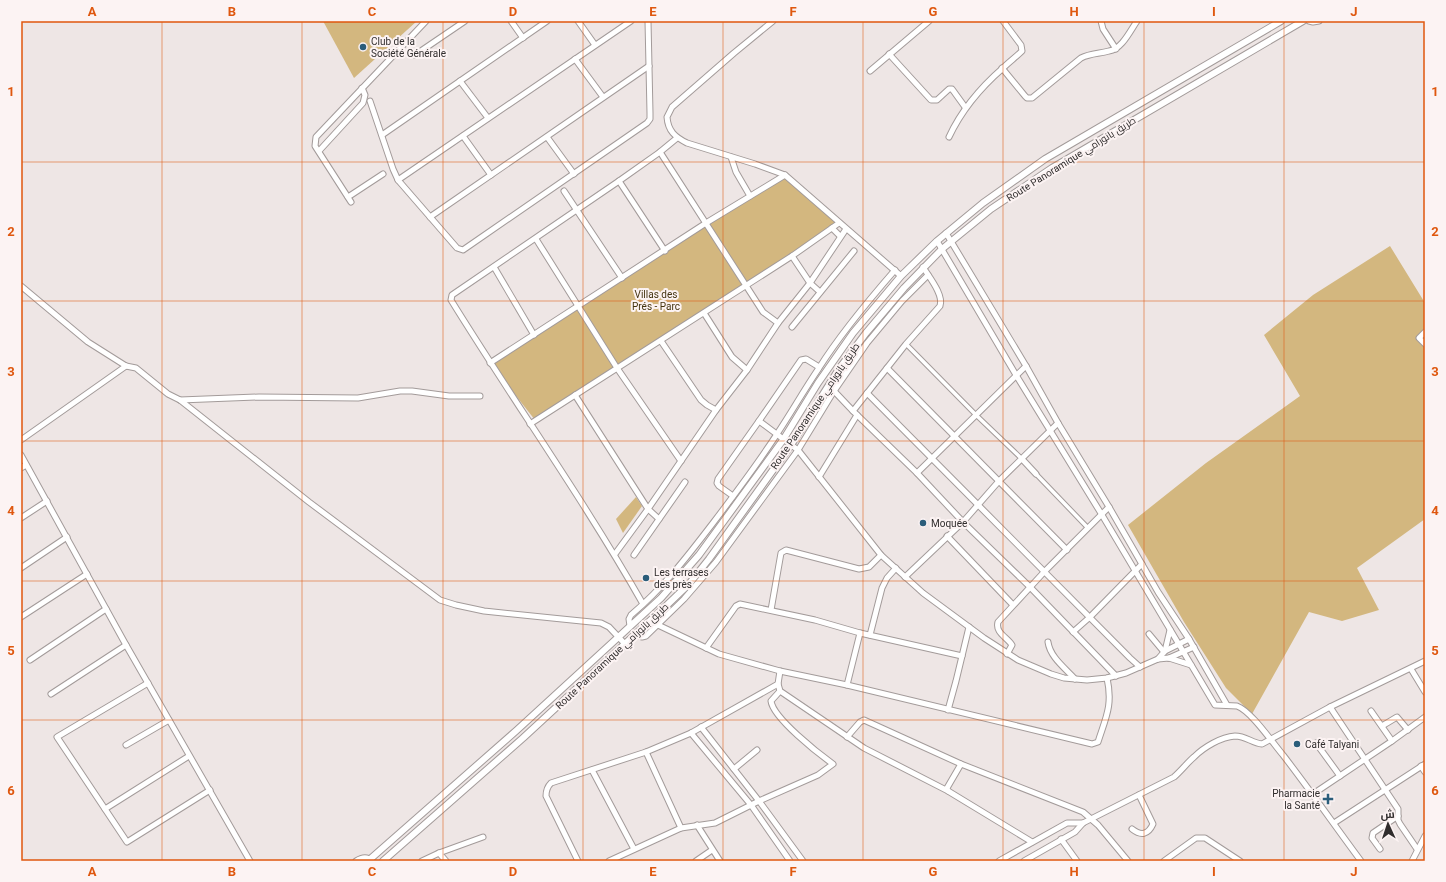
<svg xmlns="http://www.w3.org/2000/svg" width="1446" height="882" font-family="Roboto,Cairo,sans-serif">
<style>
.green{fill:#d3b77f}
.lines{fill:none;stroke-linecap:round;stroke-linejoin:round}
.pedestrian-casing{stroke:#a39b9a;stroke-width:5.5}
.minor-casing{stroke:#a39b9a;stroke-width:7}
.tertiary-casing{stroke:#a39b9a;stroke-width:8}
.pedestrian{stroke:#fff;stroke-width:3.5}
.minor{stroke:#fff;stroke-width:5}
.tertiary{stroke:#fff;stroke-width:6}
.grid{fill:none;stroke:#df570e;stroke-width:1;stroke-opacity:0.55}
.poi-dot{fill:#2b5d7a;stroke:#fcf3f3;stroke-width:1.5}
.labels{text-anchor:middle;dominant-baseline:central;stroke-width:4;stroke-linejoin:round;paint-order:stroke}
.poi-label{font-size:10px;fill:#302d2d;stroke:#fcf3f3;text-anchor:start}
.street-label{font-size:10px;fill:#302d2d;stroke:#fcf3f3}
.park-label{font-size:10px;fill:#443411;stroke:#fcf3f3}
.neatline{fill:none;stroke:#df570e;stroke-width:1.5}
.grid-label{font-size:13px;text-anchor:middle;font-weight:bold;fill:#df570e}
</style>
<rect width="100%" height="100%" fill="#eee6e5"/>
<g class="green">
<polygon points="323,21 417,21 354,78"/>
<polygon points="785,175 839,223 535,420 490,363"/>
<polygon points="1390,246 1425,303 1425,519 1357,568 1379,610 1342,621 1309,612 1252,714 1226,688 1184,622 1128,525 1206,463 1300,396 1264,335 1313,295"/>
<polygon points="636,497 642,506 623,533 616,519"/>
</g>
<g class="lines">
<g class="pedestrian-casing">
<g id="pedestrian">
<polyline points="906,344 976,415 1022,459"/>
<polyline points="1036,474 1088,528"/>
</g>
</g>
<g class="minor-casing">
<g id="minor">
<polyline points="511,21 523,38"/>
<polyline points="578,21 595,45"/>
<path d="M773 21 734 53 672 107 667 117C668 131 675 137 687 143L755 164 785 175 901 276"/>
<polyline points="1101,21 1103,29 1116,49"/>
<polyline points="1309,21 1313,22 1319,21"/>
<polyline points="889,54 931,100 937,100 949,89 952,89 965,107"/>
<polyline points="415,55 465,21"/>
<polyline points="575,59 603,97"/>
<path d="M1002 68 1025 96 1027 98H1032L1081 58C1091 53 1099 54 1109 51 1122 49 1130 31 1137 21"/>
<polyline points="870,71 929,21"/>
<polyline points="460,81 488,118"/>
<polyline points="370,101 393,169 398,180 457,248 463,250 647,123 650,119 650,113 648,21"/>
<polyline points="382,135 547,21"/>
<polyline points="463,136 491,175"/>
<polyline points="547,137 574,174"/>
<path d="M949 137C962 109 980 88 1003 68 1009 62 1016 57 1022 51L1021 45 1003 21"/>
<polyline points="319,151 363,103 365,95 362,88"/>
<polyline points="660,152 763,312 778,323"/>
<polyline points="731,157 736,172 750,196"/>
<polyline points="398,180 631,21"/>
<polyline points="619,181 665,251"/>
<polyline points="564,191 622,278"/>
<polyline points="348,197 383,174"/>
<polyline points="351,202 315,146 316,137 426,21"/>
<polyline points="430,217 649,66"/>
<polyline points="832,228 840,236"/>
<polyline points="946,233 1026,366 1058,423 1109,507 1158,592 1189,639 1227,705"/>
<polyline points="536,239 617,368 681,461"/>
<path d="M937 241 1016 375 1102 515 1215 705 1237 706C1251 711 1272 742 1283 755 1310 790 1335 826 1361 861"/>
<polyline points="792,256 810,283 820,292"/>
<polyline points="494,267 534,335"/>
<polyline points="21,286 88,342 126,366 136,368 168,394 180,400 309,502 440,600 456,605 484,611 601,623 609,627 625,644"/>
<polyline points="704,313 732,357 747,370"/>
<polyline points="792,327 854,251"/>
<polyline points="1425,332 1419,338 1425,344"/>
<polyline points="661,341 701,400 707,405 716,410"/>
<polyline points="490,363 706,223 785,175"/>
<polyline points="887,368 1067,550"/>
<path d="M834 391 853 411 906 344 940 306C944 295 929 277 923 267"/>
<polyline points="867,393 1130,658 1140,667"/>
<polyline points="575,395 648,509 659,519"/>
<polyline points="180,400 259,397 358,398 400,391 412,391 449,396 480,396"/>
<polyline points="853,411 917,473 963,522 1030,587 1116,676"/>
<polyline points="759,421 798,450 881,555"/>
<polyline points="530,424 792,256 839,223"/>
<polyline points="21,440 126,366"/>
<polyline points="21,455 126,645 250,861"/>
<polyline points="1022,459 1036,474"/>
<polyline points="21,468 26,465"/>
<polyline points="917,473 1026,366"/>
<polyline points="819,477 857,415"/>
<polyline points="733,496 719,486 717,483 718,479 759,421 801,360 806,359 819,367"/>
<polyline points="21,518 47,501"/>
<polyline points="947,536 1013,605"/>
<polyline points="615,554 648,509 716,410 747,370 778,323 810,283 846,229"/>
<polyline points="634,555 685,482"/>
<polyline points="21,568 67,537"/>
<polyline points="905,577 963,522 999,481 1058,423"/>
<path d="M643 604C584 500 514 402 451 300L452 295 619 181 660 152 677 138"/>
<polyline points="771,610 781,553 786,550 859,569 869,567 881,555 923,593 984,638 1018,660 1051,674 1064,678 1087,680 1107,678 1126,673 1158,659 1169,658 1191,665"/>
<polyline points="21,617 87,574"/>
<path d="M658 625 719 654 780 671 847 685 1092 744 1098 742C1106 717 1113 705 1107 678"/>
<path d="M630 626 629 619 631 615C664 587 687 557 713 523 735 494 757 465 777 434 791 413 804 390 819 368 841 333 868 301 895 270"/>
<polyline points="1073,632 1090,617 1142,564"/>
<polyline points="636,634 642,637 646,636 684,599 716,562 798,450 834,391 867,343 902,301 928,275"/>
<polyline points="1149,634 1164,652"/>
<polyline points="870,635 882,588 887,578 896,568"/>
<path d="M1048 642C1050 657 1065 668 1075 679"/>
<polyline points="706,648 736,606 740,604 815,620 860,633 962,656"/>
<polyline points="1165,651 1189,639"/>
<path d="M1007 654 1012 645C1007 637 995 633 998 622L1045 571 1109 507"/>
<polyline points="1169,658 1194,647"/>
<polyline points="1158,659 1165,651 1170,630"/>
<polyline points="30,660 106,609"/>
<polyline points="1411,669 1425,692"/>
<polyline points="148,683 57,737 127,842 210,790"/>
<polyline points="778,684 780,691 864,748 948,791"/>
<polyline points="847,685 860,633"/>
<polyline points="51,694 126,645"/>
<polyline points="1330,707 1398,809 1398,820 1400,824 1417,849"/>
<polyline points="948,710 956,681 969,627"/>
<polyline points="1371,711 1392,741"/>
<polyline points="1382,726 1397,717 1408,730"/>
<polyline points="701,727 759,801 803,861"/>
<polyline points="691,733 751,805 790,861"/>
<polyline points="847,737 860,722 864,720 961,764 1083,812 1098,825 1128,861"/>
<polyline points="1316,743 1340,776"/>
<polyline points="126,745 169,720"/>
<polyline points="646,752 681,828"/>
<polyline points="961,764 947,788 948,791 1032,842"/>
<polyline points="1421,766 1425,772"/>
<polyline points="734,769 757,750"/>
<polyline points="592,770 634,849"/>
<polyline points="1313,794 1392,741 1425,717"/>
<polyline points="105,809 189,756"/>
<polyline points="1334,823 1425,764"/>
<polyline points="697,825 720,861"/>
<path d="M1132 829C1141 836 1148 835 1153 824L1139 795"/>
<polyline points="1061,839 1077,861"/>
<polyline points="1380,849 1372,838 1373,833 1398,816"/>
<polyline points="439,853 446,861"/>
<path d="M356 861C362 857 367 856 372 861"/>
<polyline points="422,861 439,853 483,837"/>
<path d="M578 861 546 796C546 790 547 787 551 783L646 752 691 733 778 684 780 671"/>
<path d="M609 861 681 828 715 823 759 801 818 775 833 764C819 754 773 718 771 701L780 691"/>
<polyline points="696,861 712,850"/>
<polyline points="999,861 1067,823 1083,823"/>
<path d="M1024 861 1075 832 1083 823 1174 777C1181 771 1187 763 1194 757 1204 747 1221 737 1235 736 1246 736 1252 743 1262 744L1330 707 1425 661"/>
<polyline points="1164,861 1196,838 1205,838 1240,861"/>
<polyline points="1412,861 1425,836"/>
</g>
</g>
<g class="tertiary-casing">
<g id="tertiary">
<polyline points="368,861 517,730 661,598 699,555 783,440 818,383 853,333 901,276 937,241 983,203 1045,159 1281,21"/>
<polyline points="383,861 523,738 666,606 689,584 709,559 791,445 839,369 866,333 904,288 942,249 991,209 1052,168 1303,21"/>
</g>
</g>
<use href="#pedestrian" class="pedestrian"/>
<use href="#minor" class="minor"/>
<use href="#tertiary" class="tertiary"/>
</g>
<path class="grid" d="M162 21V861M302 21V861M443 21V861M583 21V861M723 21V861M863 21V861M1003 21V861M1144 21V861M1284 21V861M21 162H1425M21 301H1425M21 441H1425M21 581H1425M21 720H1425"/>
<g class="poi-dot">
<circle cx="363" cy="47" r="4"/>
<circle cx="923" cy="523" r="4"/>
<circle cx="646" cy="578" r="4"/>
<circle cx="1297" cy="744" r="4"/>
<path d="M1326 793h4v4h4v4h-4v4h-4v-4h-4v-4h4z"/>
</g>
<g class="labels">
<g class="poi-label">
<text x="371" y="41">Club de la<tspan x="371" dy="12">Société Générale</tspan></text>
<text x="931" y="523">Moquée</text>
<text x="654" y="572">Les terrases<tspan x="654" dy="12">des près</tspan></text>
<text x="1305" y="744">Café Talyani</text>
<text x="1320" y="793" text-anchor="end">Pharmacie<tspan x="1320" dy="12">la Santé</tspan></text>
</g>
<g class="street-label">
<text transform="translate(1071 159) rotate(-32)">Route Panoramique طريق بانورامي</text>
<text transform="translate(815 406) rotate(-56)">Route Panoramique طريق بانورامي</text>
<text transform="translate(612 656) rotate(-43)">Route Panoramique طريق بانورامي</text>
</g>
<g class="park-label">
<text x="656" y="294">Villas des<tspan x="656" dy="12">Prés - Parc</tspan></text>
</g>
</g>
<rect width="1446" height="882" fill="none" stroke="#fcf3f3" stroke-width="44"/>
<g transform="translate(1388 824) rotate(357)" stroke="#fcf3f3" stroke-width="3" paint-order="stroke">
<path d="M0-3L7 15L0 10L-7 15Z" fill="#302d2d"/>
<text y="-6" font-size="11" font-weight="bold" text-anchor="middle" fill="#302d2d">ش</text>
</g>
<rect x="22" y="22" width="1402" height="838" class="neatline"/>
<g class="grid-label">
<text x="92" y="16">A</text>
<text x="232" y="16">B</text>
<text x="372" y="16">C</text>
<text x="513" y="16">D</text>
<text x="653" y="16">E</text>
<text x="793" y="16">F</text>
<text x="933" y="16">G</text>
<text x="1074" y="16">H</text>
<text x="1214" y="16">I</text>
<text x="1354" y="16">J</text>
<text x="11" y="96">1</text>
<text x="1435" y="96">1</text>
<text x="11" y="236">2</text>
<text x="1435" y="236">2</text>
<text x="11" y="376">3</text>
<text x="1435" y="376">3</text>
<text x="11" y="515">4</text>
<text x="1435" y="515">4</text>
<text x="11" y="655">5</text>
<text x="1435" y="655">5</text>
<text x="11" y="795">6</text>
<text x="1435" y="795">6</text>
<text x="92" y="876">A</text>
<text x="232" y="876">B</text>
<text x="372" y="876">C</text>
<text x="513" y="876">D</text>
<text x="653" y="876">E</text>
<text x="793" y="876">F</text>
<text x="933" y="876">G</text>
<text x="1074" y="876">H</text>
<text x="1214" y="876">I</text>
<text x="1354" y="876">J</text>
</g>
</svg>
